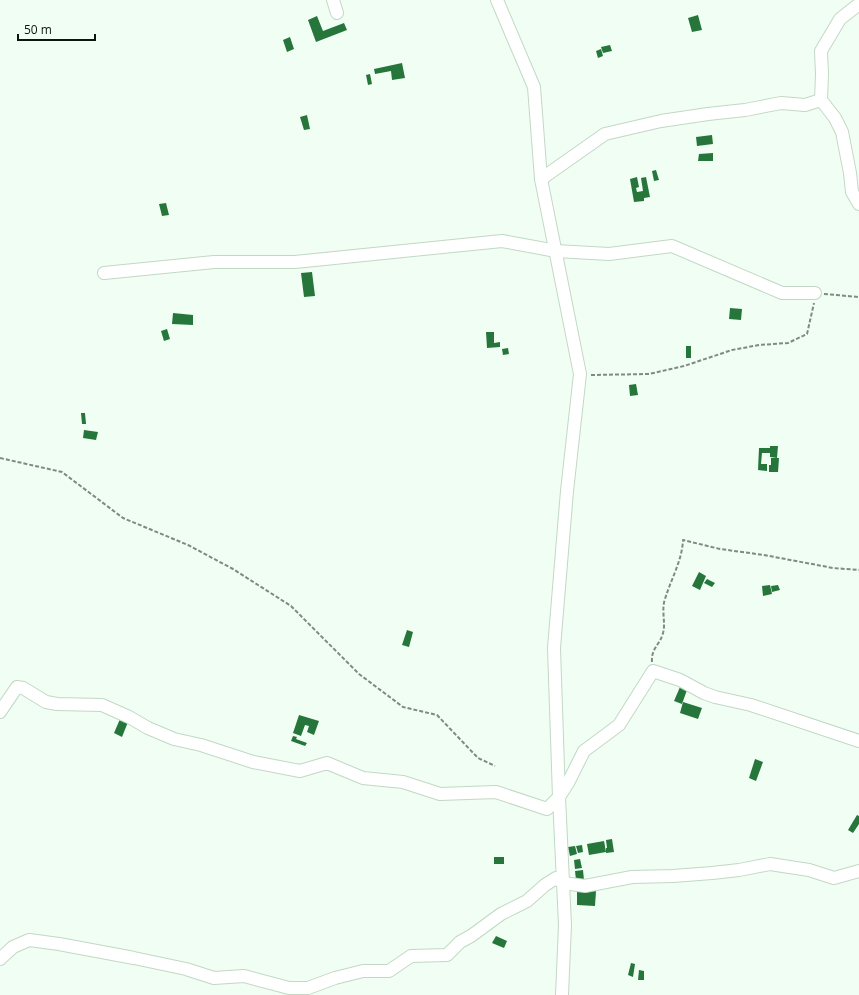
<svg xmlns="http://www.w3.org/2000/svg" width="859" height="995" font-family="'Open Sans',sans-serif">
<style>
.building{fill:#26763c}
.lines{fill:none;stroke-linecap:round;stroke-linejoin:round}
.minor-casing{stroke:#c2d8c5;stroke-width:14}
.path{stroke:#808a82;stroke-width:2;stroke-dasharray:4 2;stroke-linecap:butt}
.minor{stroke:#fff;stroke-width:12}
</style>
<rect width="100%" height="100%" fill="#f1fef3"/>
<g class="building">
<polygon points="698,15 702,30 692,32 688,18"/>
<polygon points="317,16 323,31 344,23 347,30 316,42 308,20"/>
<polygon points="290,37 294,49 287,52 283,40"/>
<polygon points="610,45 612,51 603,53 601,47"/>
<polygon points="601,49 603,56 598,58 596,51"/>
<polygon points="402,63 405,78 392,80 391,71 375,74 374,69"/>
<polygon points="370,74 372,84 368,85 366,75"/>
<polygon points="307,115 310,129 304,130 300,117"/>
<polygon points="712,135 713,144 697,146 696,137"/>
<polygon points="713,153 713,161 698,161 699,154"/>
<polygon points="656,170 659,180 654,181 652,171"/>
<polygon points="637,177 639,187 636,188 637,192 643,191 641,178 646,177 650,197 644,198 644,201 634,202 630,179"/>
<polygon points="166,203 169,215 162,216 159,204"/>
<polygon points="312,272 315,296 304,297 301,273"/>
<polygon points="730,308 742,309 741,320 729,319"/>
<polygon points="173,313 193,315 193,325 172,324"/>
<polygon points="167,329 170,339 164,341 161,331"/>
<polygon points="486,332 494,332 494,343 500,342 500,347 487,348"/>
<rect x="686" y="346" width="5" height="12"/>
<polygon points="508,348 509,354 503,355 502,349"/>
<polygon points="636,384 638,395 630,396 629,385"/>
<polygon points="81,413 85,413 86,424 82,424"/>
<polygon points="84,430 98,432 96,440 83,438"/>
<polygon points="770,446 778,446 777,458 770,457 770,453 762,453 761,464 767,464 767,471 758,470 759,448 770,448"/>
<polygon points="771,458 779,458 778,472 769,472 769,465 771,465"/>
<polygon points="699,572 706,576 700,590 692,586"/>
<polygon points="707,579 715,583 712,587 704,583"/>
<polygon points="770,585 772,594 763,596 762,586"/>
<polygon points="778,585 780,590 772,592 771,586"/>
<polygon points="407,630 413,632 409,647 402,645"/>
<polygon points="680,687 687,690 682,704 674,701"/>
<polygon points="683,702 702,708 698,719 680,713"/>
<polygon points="299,715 319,721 314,735 307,732 309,726 305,725 301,736 293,733"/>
<polygon points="120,719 128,722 122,737 114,733"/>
<polygon points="293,736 297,737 296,739 307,743 305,746 291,741"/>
<polygon points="755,759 763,762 756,781 749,778"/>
<polygon points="857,815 859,816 859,824 853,833 848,830"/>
<polygon points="612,839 614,852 606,853 606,848 607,848 606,840"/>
<polygon points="604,841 606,852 589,855 587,844"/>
<polygon points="582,845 583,852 578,853 576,846"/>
<polygon points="575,846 577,854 570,856 568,847"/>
<rect x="494" y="857" width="10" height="7"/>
<polygon points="580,859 582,868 575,869 574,860"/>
<polygon points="583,870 584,880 576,880 575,871"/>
<polygon points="577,891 596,891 595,906 577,905"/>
<polygon points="496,936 507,941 504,948 492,943"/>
<polygon points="631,963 635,964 633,977 628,975"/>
<polygon points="639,970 644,971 644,980 638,980"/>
</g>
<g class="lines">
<g class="minor-casing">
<g id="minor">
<polyline points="333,0 337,13"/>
<polyline points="497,0 534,87 541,179 580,374 567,491 554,648 559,797 565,925 562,995"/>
<polyline points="859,4 840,19 821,51 822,74 821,100 835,118 842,132 850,173 852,192 859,204"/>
<polyline points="541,179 605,134 661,121 708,114 745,110 781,103 805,105 821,100"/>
<polyline points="104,273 214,262 295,262 502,241 556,251 609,254 672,246 782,293 815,293"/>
<polyline points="0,712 17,687 23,688 46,702 57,704 102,705 129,717 148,728 174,739 201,745 253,762 300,771 327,763 363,778 403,782 440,794 496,792 547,809 559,797 568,783 584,751 619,725 653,671 680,680 704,693 715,697 751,705 859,741"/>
<polyline points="0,959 13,947 29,940 59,944 134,958 186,969 214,978 244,976 289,988 308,988 335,978 363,971 389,971 411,956 447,955 460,942 471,936 501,914 527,901 545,885 556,878 563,883 585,886 632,877 673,876 712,873 739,870 770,864 809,870 834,878 859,871"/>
</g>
</g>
<g class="path">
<polyline points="824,294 859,297"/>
<polyline points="591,375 649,374 684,366 732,350 759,345 788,343 807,334 814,303"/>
<polyline points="0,458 62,472 123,518 188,545 233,569 291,606 359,674 403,707 437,715 478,758 495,766"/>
<path d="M652 662C651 648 660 645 663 633 666 623 661 610 665 599 671 579 682 561 683 540L720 549 764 555 833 568 859 570"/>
</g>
<use href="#minor" class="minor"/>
</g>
<path d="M18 34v6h77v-6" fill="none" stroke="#0d150f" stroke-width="2"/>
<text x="24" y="34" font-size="12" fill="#0d150f" stroke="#f1fef3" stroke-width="3" paint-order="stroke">50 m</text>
</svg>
